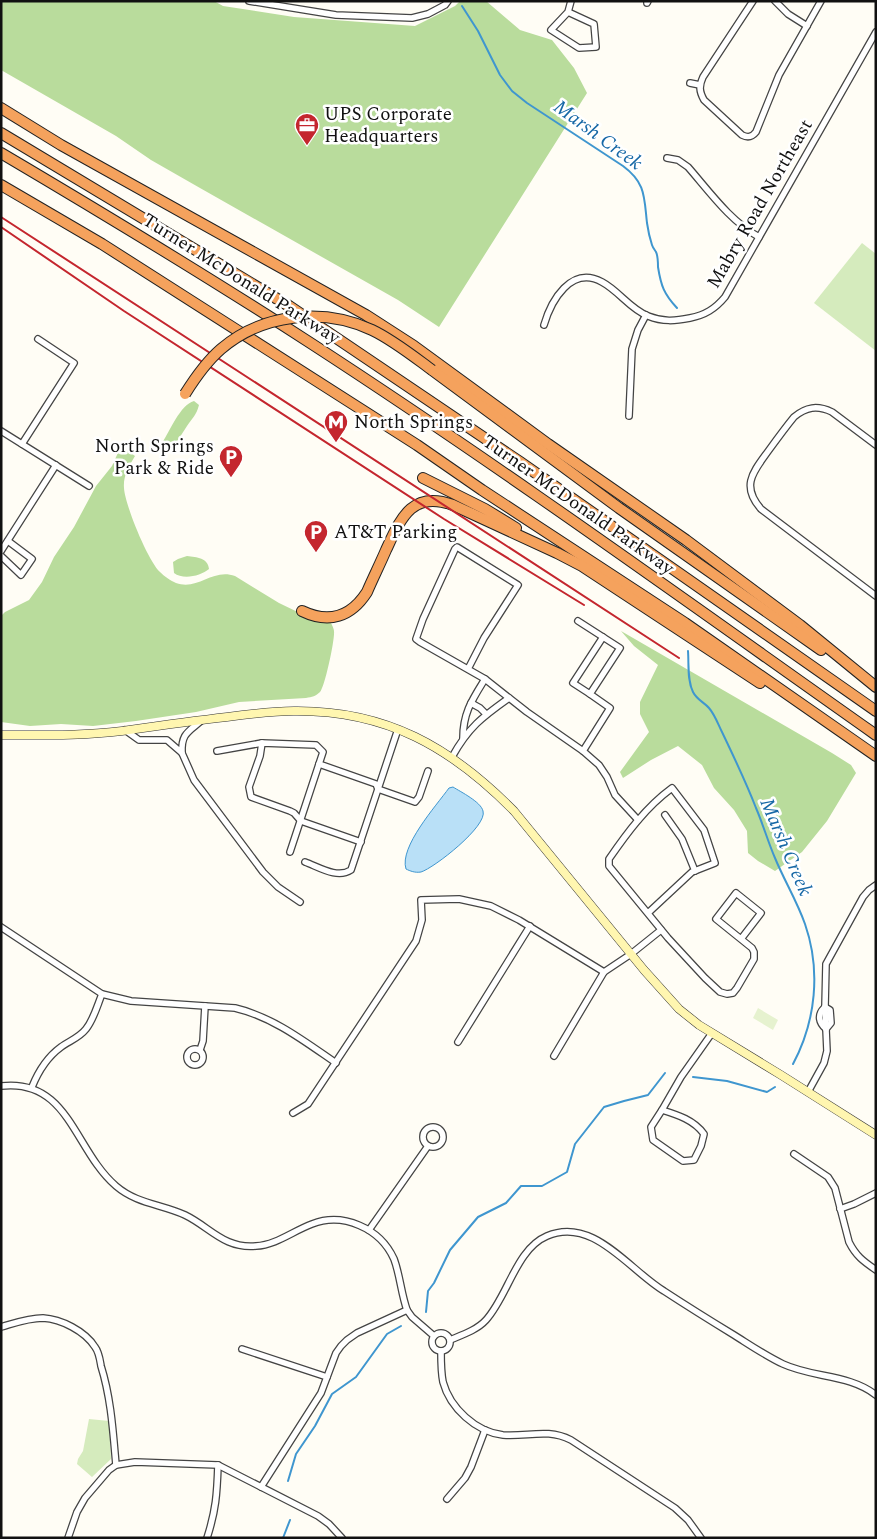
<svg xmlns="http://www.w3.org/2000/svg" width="877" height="1539" font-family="Spectral,serif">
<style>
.green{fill:#d5ebbd}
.forest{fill:#b9dc9c}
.pitch{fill:#e6f2cf}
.water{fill:#b9e0f7;stroke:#3f96cf}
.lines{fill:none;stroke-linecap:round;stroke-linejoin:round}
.stream{stroke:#3f96cf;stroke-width:2}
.street-casing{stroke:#444;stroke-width:8}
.secondary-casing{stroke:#333;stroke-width:9}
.highway-casing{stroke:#222;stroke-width:12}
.street{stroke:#fff;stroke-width:5.5}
.secondary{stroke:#fff6b0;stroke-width:8}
.highway{stroke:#f5a25d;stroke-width:10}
.rail{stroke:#c4262e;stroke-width:2}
.highway-bridge-casing{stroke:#222;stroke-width:12;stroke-linecap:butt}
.highway-bridge{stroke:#f5a25d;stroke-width:10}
.labels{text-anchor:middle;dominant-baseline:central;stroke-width:5;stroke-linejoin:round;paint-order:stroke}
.poi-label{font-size:19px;fill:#111;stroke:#fff;text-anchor:start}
.street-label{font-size:19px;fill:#111;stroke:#fff}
.water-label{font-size:20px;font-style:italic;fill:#1768a6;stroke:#fff}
</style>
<rect width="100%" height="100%" fill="#fffdf5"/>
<g class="green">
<polygon points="862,243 876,254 876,351 814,303"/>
<polygon points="89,1419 109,1421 111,1459 92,1477 77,1464 78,1459 83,1451"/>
</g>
<g class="forest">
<polygon points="1,1 214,1 223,6 294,17 415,26 455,6 460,1 486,1 520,30 552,40 574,68 587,93 439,327 398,300 200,188 151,160 116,136 1,70"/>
<path d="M194 401 199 405C196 416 193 417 187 426 181 435 176 444 169 452L163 450 162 443C170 431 180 405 194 401Z"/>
<path d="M121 446 135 456C129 466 123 476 124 488 125 505 148 561 160 572 164 576 171 581 176 583 198 591 212 568 235 576L279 603 306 616 331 623C332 625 334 629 334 631 335 639 325 686 320 692 316 696 312 697 306 698L239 702 196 712 136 721 93 726 61 724 30 726 1 722V616L5 612 29 600 42 582 54 557 74 527 96 486 112 466Z"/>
<path d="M187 556C197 557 208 558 209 569 201 576 183 580 174 573L173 562 178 559Z"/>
<polygon points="621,631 832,753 851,765 856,773 827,821 802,852 775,871 758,861 748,853 747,831 734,810 714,788 702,765 678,746 651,760 623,778 620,772 649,732 640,714 640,702 658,665 634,646"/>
</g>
<polygon class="pitch" points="758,1008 778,1020 773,1030 753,1018"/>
<path class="water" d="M453 787C461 792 481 802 483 811 488 826 434 868 421 872 415 873 410 871 406 869 399 847 436 806 449 788Z"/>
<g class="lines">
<g class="stream">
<path d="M462 6 478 31 500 75 512 91 527 103 623 166C646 183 644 197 647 223 648 230 650 239 652 245 653 248 655 250 656 252 658 256 658 262 658 267 661 286 664 294 677 308"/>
<path d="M688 651C689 664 687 680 693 692 697 700 704 702 709 708 715 715 718 724 722 732 734 757 746 782 756 808 763 824 768 842 775 858 784 880 797 901 805 924 821 970 816 1021 793 1064"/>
<polyline points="693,1077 727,1081 767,1092 775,1087"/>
<polyline points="426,1312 428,1291 434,1283 450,1250 478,1217 506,1203 521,1186 542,1186 567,1172 575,1144 604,1107 624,1101 648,1095 665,1073"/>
<polyline points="288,1481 296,1454 315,1426 332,1394 356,1377 387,1334 401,1326"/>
<polyline points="283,1538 290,1520"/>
</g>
<g class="street-casing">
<g id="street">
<polyline points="249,1 336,15 412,18 428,14 445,5 448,1"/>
<polyline points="647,1 647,3 648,1"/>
<path d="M753 1 703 77C699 86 699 91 704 100L742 135C748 138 752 137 756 132L779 75 821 1"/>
<polyline points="775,1 788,14 807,26"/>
<polyline points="568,12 594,24 596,47 579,48 551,30 568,12 571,1"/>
<polyline points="690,83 700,85"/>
<path d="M667 158 678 160 688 167C709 191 730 221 759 237"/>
<path d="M544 325C551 301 571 265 602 282 619 291 630 309 648 316 663 322 675 321 690 318 705 315 715 309 725 297L876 32"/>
<polyline points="629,416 632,349 638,330 646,315"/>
<polyline points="1,431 89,486"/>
<polyline points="22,444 74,363 38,339"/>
<path d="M876 445 832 412C817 405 806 407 794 417 785 428 777 439 769 450 754 471 740 485 761 509L876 596"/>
<polyline points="1,551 56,465"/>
<polyline points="1,556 21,575 32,559 8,541"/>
<polyline points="578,621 620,648 590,694 610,708 583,751"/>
<polyline points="468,669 484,638 518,585 457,547 455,549 423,619 416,639 420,642 485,679 527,712 583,751 599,765 607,777 615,795 638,820"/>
<polyline points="590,694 573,683 603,637"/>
<polyline points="471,703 480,708 486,714"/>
<path d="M125 730 139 740H167L182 753C181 734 188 732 201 721"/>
<path d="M463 738C463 713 472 700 485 679"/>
<polyline points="262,743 260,756 249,787 251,797 290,811 294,813 301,821 361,842"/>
<polyline points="217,751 262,743 316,745 323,752 290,852"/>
<polyline points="182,753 194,780 263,872 278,887 300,902"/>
<path d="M452 757C468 728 482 717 509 698"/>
<polyline points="319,764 376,784 378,789 415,802 419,797 428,771"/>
<polyline points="665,815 682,839 695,871"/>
<path d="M305 862C319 867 337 879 351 870L398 729"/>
<path d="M648 913 692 872 715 863 704 830 672 788C646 807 627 833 609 859V866L668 938 705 978 720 992 727 994 733 993 737 988 754 959V952L752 948 716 919 736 893 761 913 741 939"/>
<path d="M1 927 102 994 131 1001 235 1008C273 1017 304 1041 336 1063"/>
<polyline points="825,1007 830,1010 831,1023 826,1029"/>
<path d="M824 1008C817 1015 819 1023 826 1029"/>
<polyline points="458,1042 530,926"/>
<circle cx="195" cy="1057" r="8"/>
<polyline points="200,1050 203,1041 205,1006"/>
<polyline points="554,1056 604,972 631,954 661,930"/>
<path d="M1 1086C69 1078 74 1150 116 1186 137 1204 161 1204 185 1215 210 1227 224 1249 256 1246 276 1245 293 1231 312 1224 343 1212 380 1228 394 1259 400 1275 401 1293 407 1310L412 1317 434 1336"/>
<path d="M32 1087C38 1072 46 1058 61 1047 69 1041 79 1038 86 1029 94 1019 97 1006 102 994"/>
<polyline points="808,1092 824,1063 827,1051 825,1007 826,964 863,897 869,890 876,885"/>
<path d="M662 1110C678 1115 694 1120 704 1134L701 1146 694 1160 683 1161 653 1140 651 1127Z"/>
<polyline points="662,1110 681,1077 712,1033"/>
<polyline points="293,1113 308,1104 416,941 422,920 421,900 459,899 491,906 519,920 604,972"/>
<circle cx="433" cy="1137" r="10"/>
<path d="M794 1154 828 1177 835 1188 849 1242C856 1256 863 1261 876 1270"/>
<polyline points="840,1209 854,1204 876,1193"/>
<polyline points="369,1230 428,1146"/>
<path d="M1 1327C15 1323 28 1318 43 1318 61 1319 85 1331 95 1347 99 1352 100 1360 101 1366 111 1398 113 1431 116 1465"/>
<circle cx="441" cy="1342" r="9"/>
<path d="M450 1340C462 1335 477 1330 486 1320 508 1296 516 1249 547 1236 593 1216 629 1270 664 1291 687 1306 711 1321 734 1335 750 1345 766 1356 783 1364 813 1378 849 1374 876 1395"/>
<polyline points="242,1349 327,1377"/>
<path d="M441 1351C441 1362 441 1372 443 1382 450 1408 476 1432 503 1435 528 1437 547 1428 571 1440L675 1508 688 1520 701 1538"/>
<polyline points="261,1487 321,1393 336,1353 341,1346 347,1340 357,1333 407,1310"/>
<polyline points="447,1499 465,1478 471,1467 485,1430"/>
<polyline points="68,1538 77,1512 85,1498 109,1470 116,1465 135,1462 218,1465 318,1516 329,1524 342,1538"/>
<path d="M207 1538C216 1510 217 1494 218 1465"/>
</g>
</g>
<g class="secondary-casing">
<path id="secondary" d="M1 735C42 735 82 736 122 731 157 726 192 721 227 717 249 714 272 711 294 711 386 710 451 747 514 811L644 970 679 1009 699 1025 781 1075 876 1135"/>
</g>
<g class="highway-casing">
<g id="highway">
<polyline points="1,108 61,145 366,315 414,346 548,444 686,540 800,625 876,687"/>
<polyline points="1,133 289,306 520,462 876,711"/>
<path d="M1 153C106 215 210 278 312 344 503 468 689 603 876 735"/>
<polyline points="1,185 102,244 417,445 482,490 685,623 876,756"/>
<polyline points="432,370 619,508 821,650"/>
<polyline points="423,478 485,509 516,528"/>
<path d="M302 611C329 624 351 617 367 592 373 578 380 564 386 550 401 518 412 490 453 505L557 553 582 566 760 683"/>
</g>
</g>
<use href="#street" class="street"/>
<use href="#secondary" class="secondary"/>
<use href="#highway" class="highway"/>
<g class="rail">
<polyline points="1,217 679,658"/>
<polyline points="1,227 124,311 444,519 584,605"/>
</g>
<g class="highway-bridge-casing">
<path id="highway-bridge" d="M185 394C195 378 206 362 221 349 262 314 322 307 372 330 393 340 413 356 432 370"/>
</g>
<use href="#highway-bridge" class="highway-bridge"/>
</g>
<defs>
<g id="office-pin" transform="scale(1.25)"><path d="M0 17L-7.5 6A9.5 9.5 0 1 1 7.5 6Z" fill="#c4262e" stroke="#fff"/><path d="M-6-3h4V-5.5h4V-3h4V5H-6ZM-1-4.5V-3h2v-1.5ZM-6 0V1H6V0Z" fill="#fff"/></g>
<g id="metro-pin" transform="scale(1.25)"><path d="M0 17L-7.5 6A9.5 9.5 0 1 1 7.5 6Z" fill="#c4262e" stroke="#fff"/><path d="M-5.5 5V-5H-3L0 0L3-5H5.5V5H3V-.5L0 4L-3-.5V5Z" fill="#fff"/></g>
<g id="parking-pin" transform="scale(1.25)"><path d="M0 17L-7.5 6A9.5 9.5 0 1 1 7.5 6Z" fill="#c4262e" stroke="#fff"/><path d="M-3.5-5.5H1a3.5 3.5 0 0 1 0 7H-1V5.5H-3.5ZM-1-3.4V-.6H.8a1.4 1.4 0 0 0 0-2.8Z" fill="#fff"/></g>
</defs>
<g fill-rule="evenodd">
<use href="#office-pin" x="307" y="125"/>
<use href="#metro-pin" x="336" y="422"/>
<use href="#parking-pin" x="231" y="457"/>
<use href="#parking-pin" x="316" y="532"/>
</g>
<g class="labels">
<g class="poi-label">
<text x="324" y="114">UPS Corporate<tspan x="324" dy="22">Headquarters</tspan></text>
<text x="354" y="422">North Springs</text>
<text x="214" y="446" text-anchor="end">North Springs<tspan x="214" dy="22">Park &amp; Ride</tspan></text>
<text x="334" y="532">AT&amp;T Parking</text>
</g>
<g class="street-label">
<text transform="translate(760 204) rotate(-60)">Mabry Road Northeast</text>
<text transform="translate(241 279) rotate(32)">Turner McDonald Parkway</text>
<text transform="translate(578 505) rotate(35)">Turner McDonald Parkway</text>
</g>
<g class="water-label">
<text transform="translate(598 135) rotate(36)">Marsh Creek</text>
<text transform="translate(786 847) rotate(67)">Marsh Creek</text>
</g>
</g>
<rect width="877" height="1539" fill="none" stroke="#111111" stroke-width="5"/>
</svg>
